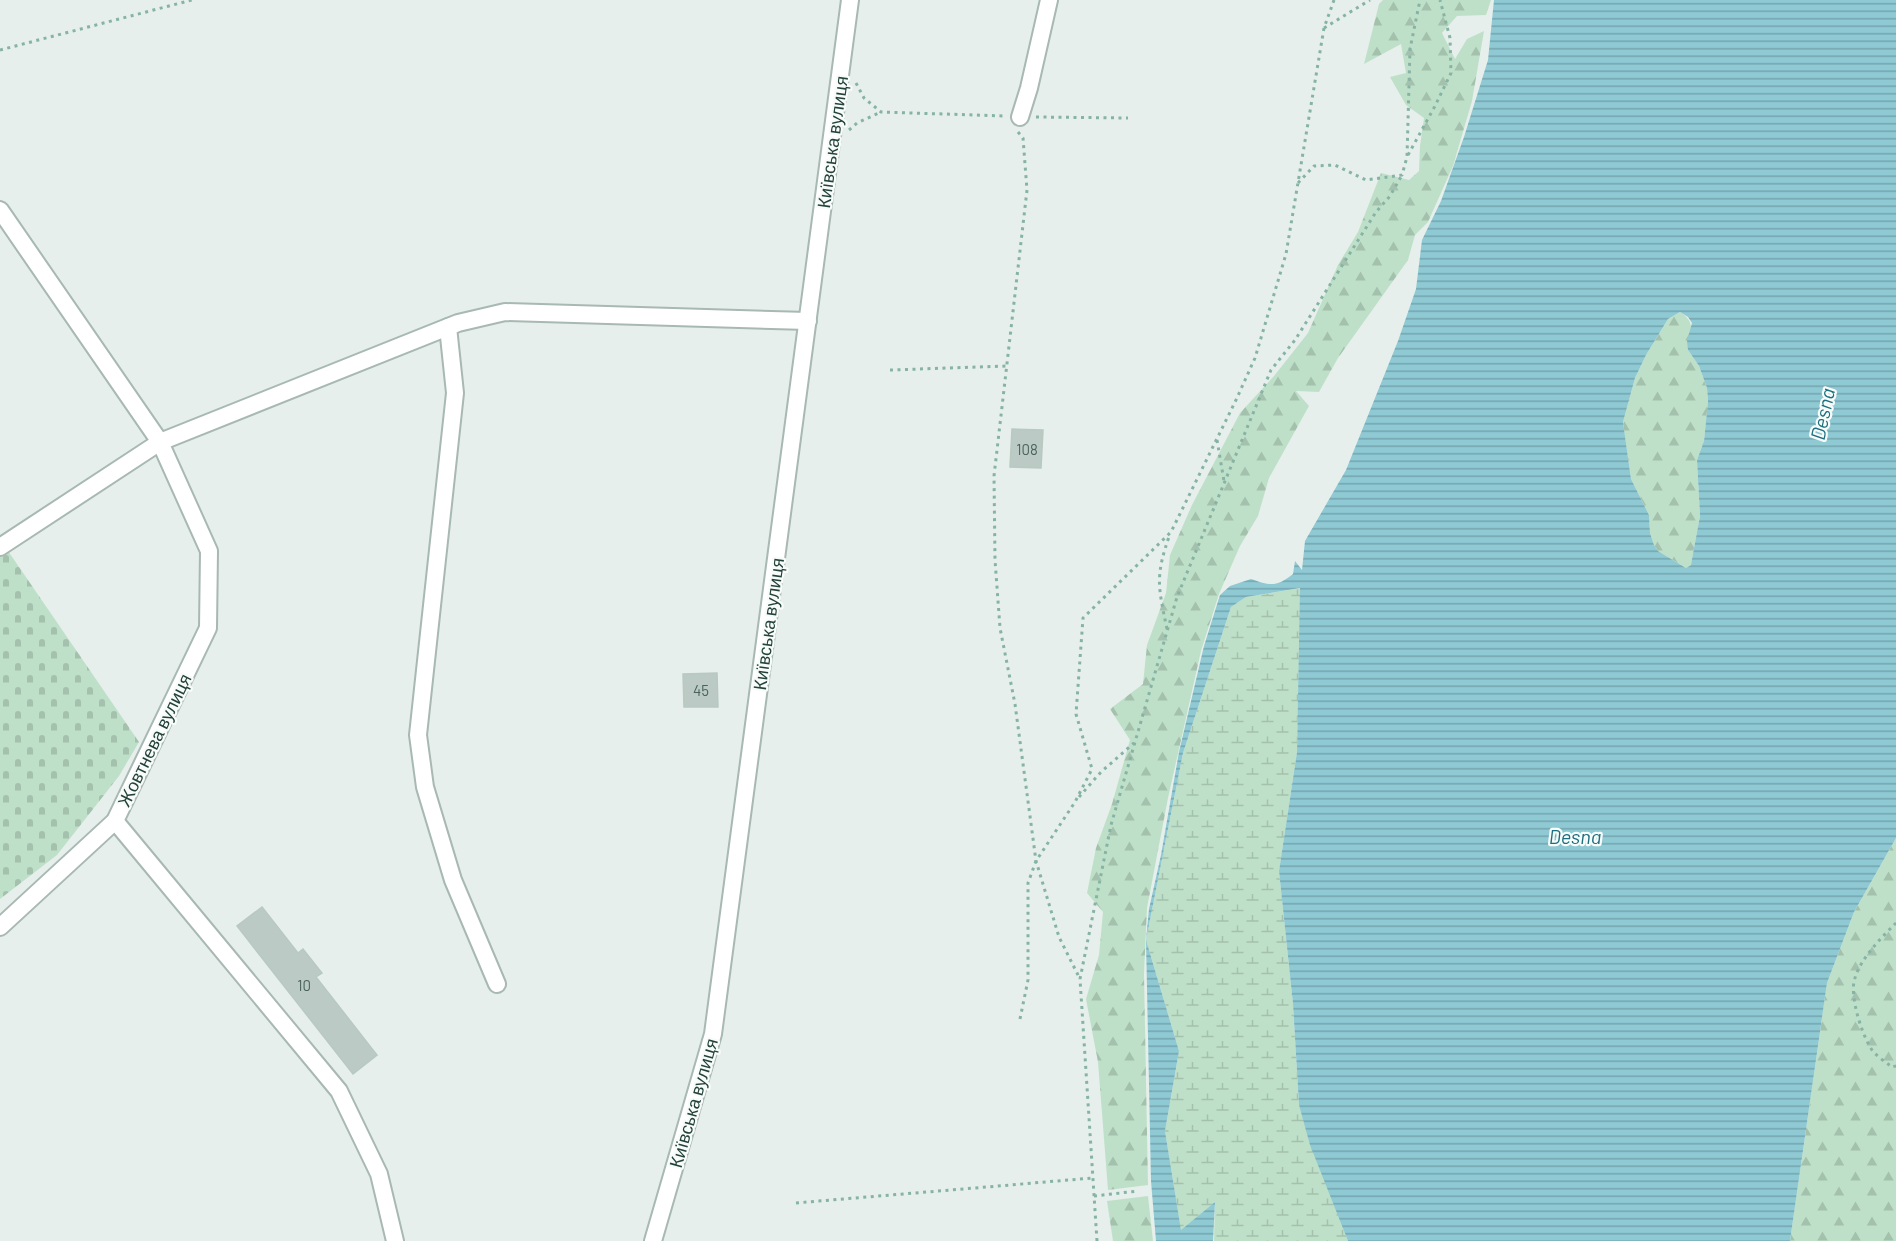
<svg xmlns="http://www.w3.org/2000/svg" width="1896" height="1241" font-family="Barlow,sans-serif">
<style>
.forest{fill:url(#forest-firs)}
.wetland{fill:url(#wetland-marsh)}
.cemetery{fill:url(#cemetery-stones)}
.water{fill:url(#water-rules);fill-rule:evenodd}
.building{fill:#bbcac4;stroke:#b8c9c2;stroke-width:1.5}
.lines{fill:none;stroke-linecap:round;stroke-linejoin:round}
.minor-casing{stroke:#a8b8b2;stroke-width:20}
.path{stroke:#86b3a5;stroke-width:3;stroke-dasharray:3 4.5;stroke-linecap:butt}
.minor{stroke:#fff;stroke-width:16}
.labels{text-anchor:middle;dominant-baseline:central;stroke-width:4.5;stroke-linejoin:round;paint-order:stroke}
.number-label{font-size:15px;fill:#4a645c}
.street-label{font-size:18px;fill:#24423a;stroke:#f7fbf9}
.water-label{font-size:20px;font-style:italic;fill:#1c6f80;stroke:#f7fbf9}
</style>
<defs>
<pattern id="forest-firs" width="22" height="20" patternUnits="userSpaceOnUse" patternTransform="scale(1.5)"><rect width="22" height="20" fill="#bfe0c8"/><path d="M5 1l3.5 6h-7zM16 11l3.5 6h-7z" fill="#a4c1ad"/></pattern>
<pattern id="wetland-marsh" width="20" height="14" patternUnits="userSpaceOnUse" patternTransform="scale(1.5)"><rect width="20" height="14" fill="#bfe0c8"/><path d="M1 5h8M5 5V1M11 12h8M15 12V8" fill="none" stroke="#a4c1ad"/></pattern>
<pattern id="cemetery-stones" width="16" height="16" patternUnits="userSpaceOnUse" patternTransform="scale(1.5)"><rect width="16" height="16" fill="#bfe0c8"/><path d="M2 7V4a2 2 0 0 1 4 0v3zM10 15v-3a2 2 0 0 1 4 0v3z" fill="#a4c1ad"/></pattern>
<pattern id="water-rules" width="6" height="5" patternUnits="userSpaceOnUse" patternTransform="scale(1.5)"><rect width="6" height="5" fill="#8ec9d4"/><path d="M0 2.5h6" fill="none" stroke="#74a5ad"/></pattern>
</defs>
<rect width="100%" height="100%" fill="#e6efeb"/>
<g class="forest">
<polygon points="1383,0 1491,0 1486,15 1457,16 1442,33 1455,59 1467,39 1484,31 1472,101 1453,166 1428,222 1415,235 1408,260 1338,358 1319,392 1296,391 1309,406 1269,478 1258,516 1240,546 1219,594 1201,651 1168,798 1147,908 1144,974 1148,1185 1108,1190 1098,1062 1086,999 1099,955 1103,912 1087,893 1096,848 1112,804 1130,740 1110,709 1143,684 1147,645 1166,593 1170,555 1192,505 1240,413 1274,376 1308,333 1338,265 1358,232 1381,173 1409,180 1419,171 1420,146 1424,118 1406,105 1390,77 1406,73 1401,44 1364,64 1379,4"/>
<path d="M1680 312C1697 323 1690 332 1688 350L1699 366 1707 388 1708 401 1704 441 1697 460 1700 516 1692 559 1691 565 1686 568 1658 551 1654 545 1650 533 1649 515 1631 479 1623 422 1635 378 1646 355 1668 319Z"/>
<polygon points="1896,838 1896,1241 1790,1241 1827,983 1854,912"/>
<polygon points="1148,1196 1153,1241 1113,1241 1107,1201"/>
</g>
<polygon class="wetland" points="1301,588 1297,752 1279,871 1293,1004 1299,1105 1348,1241 1214,1241 1215,1202 1181,1231 1165,1131 1179,1051 1146,940 1183,753 1231,607 1246,597"/>
<polygon class="cemetery" points="6,548 139,742 119,776 57,855 0,899 0,553"/>
<path class="water" d="M1494 0H1896V838L1854 912 1827 983 1790 1241H1348L1310 1145 1299 1105 1293 1004 1279 871 1297 752 1300 588 1246 597 1231 607 1183 753 1146 940 1179 1051 1165 1131 1181 1230 1215 1202 1213 1241H1156L1151 1181 1146 940 1149 909 1161 855 1179 752 1204 646 1220 595 1230 586 1251 579C1270 586 1277 587 1293 574L1295 561 1302 570 1305 541 1346 470 1398 341 1416 289 1422 240 1441 201 1464 137 1488 60ZM1680 312 1688 317 1692 323 1687 341 1688 350 1699 366 1707 388 1708 401 1704 441 1697 460 1700 516 1692 559 1691 565 1686 568 1658 551 1654 545 1650 533 1649 515 1631 479 1623 422 1635 378 1646 355 1668 319Z"/>
<g class="building">
<polygon points="1012,429 1043,430 1041,468 1010,467"/>
<polygon points="717,673 718,707 684,707 683,674"/>
<polygon points="262,907 298,953 303,949 322,973 316,977 377,1055 353,1074 237,926"/>
</g>
<g class="lines">
<g class="minor-casing">
<g id="minor">
<polyline points="1020,117 1029,88 1049,0"/>
<polyline points="0,210 160,442 209,551 208,628 115,821 0,927"/>
<polyline points="448,327 455,393 418,735 425,787 453,880 497,984"/>
<polyline points="0,547 160,442 458,323 505,312 808,321"/>
<polyline points="115,821 339,1091 379,1174 395,1241"/>
<polyline points="653,1241 713,1034 850,0"/>
</g>
</g>
<g class="path">
<polyline points="1324,28 1370,0"/>
<polyline points="0,50 192,0"/>
<polyline points="856,83 864,98 881,112 1006,116"/>
<polyline points="1036,117 1128,118"/>
<polyline points="849,130 857,123 881,112"/>
<polyline points="1018,132 1023,138 1027,190 994,476 995,560 1000,628 1015,704 1036,861 1059,937 1079,977"/>
<polyline points="1408,155 1435,106 1451,73 1450,38 1440,0"/>
<polyline points="1298,183 1314,166 1335,165 1366,180 1402,175 1407,157 1410,49 1420,0"/>
<polyline points="890,370 1007,366"/>
<polyline points="1217,440 1224,481"/>
<path d="M1167 629C1158 586 1155 576 1170 534"/>
<polyline points="1079,797 1101,772 1134,743"/>
<path d="M1896 923C1881 938 1861 958 1855 978 1849 994 1861 1031 1869 1045 1873 1054 1884 1061 1892 1067L1896 1066"/>
<polyline points="1020,1019 1028,980 1028,883 1036,861 1075,802 1092,769 1076,714 1083,618 1171,532 1236,400 1255,358 1286,254 1324,28 1334,0"/>
<polyline points="1094,1196 1138,1191"/>
<polyline points="796,1203 1093,1178"/>
<polyline points="1097,1241 1080,979 1111,825 1177,597 1271,370 1295,340 1376,212 1390,196 1402,175"/>
</g>
<use href="#minor" class="minor"/>
</g>
<g class="labels">
<g class="number-label">
<text x="1027" y="449">108</text>
<text x="701" y="690">45</text>
<text x="304" y="985">10</text>
</g>
<g class="street-label">
<text transform="translate(832 142) rotate(-82)">Київська вулиця</text>
<text transform="translate(768 624) rotate(-82)">Київська вулиця</text>
<text transform="translate(154 740) rotate(-64)">Жовтнева вулиця</text>
<text transform="translate(693 1103) rotate(-74)">Київська вулиця</text>
</g>
<g class="water-label">
<text transform="translate(1822 414) rotate(-78)">Desna</text>
<text x="1575" y="836">Desna</text>
</g>
</g>
</svg>
